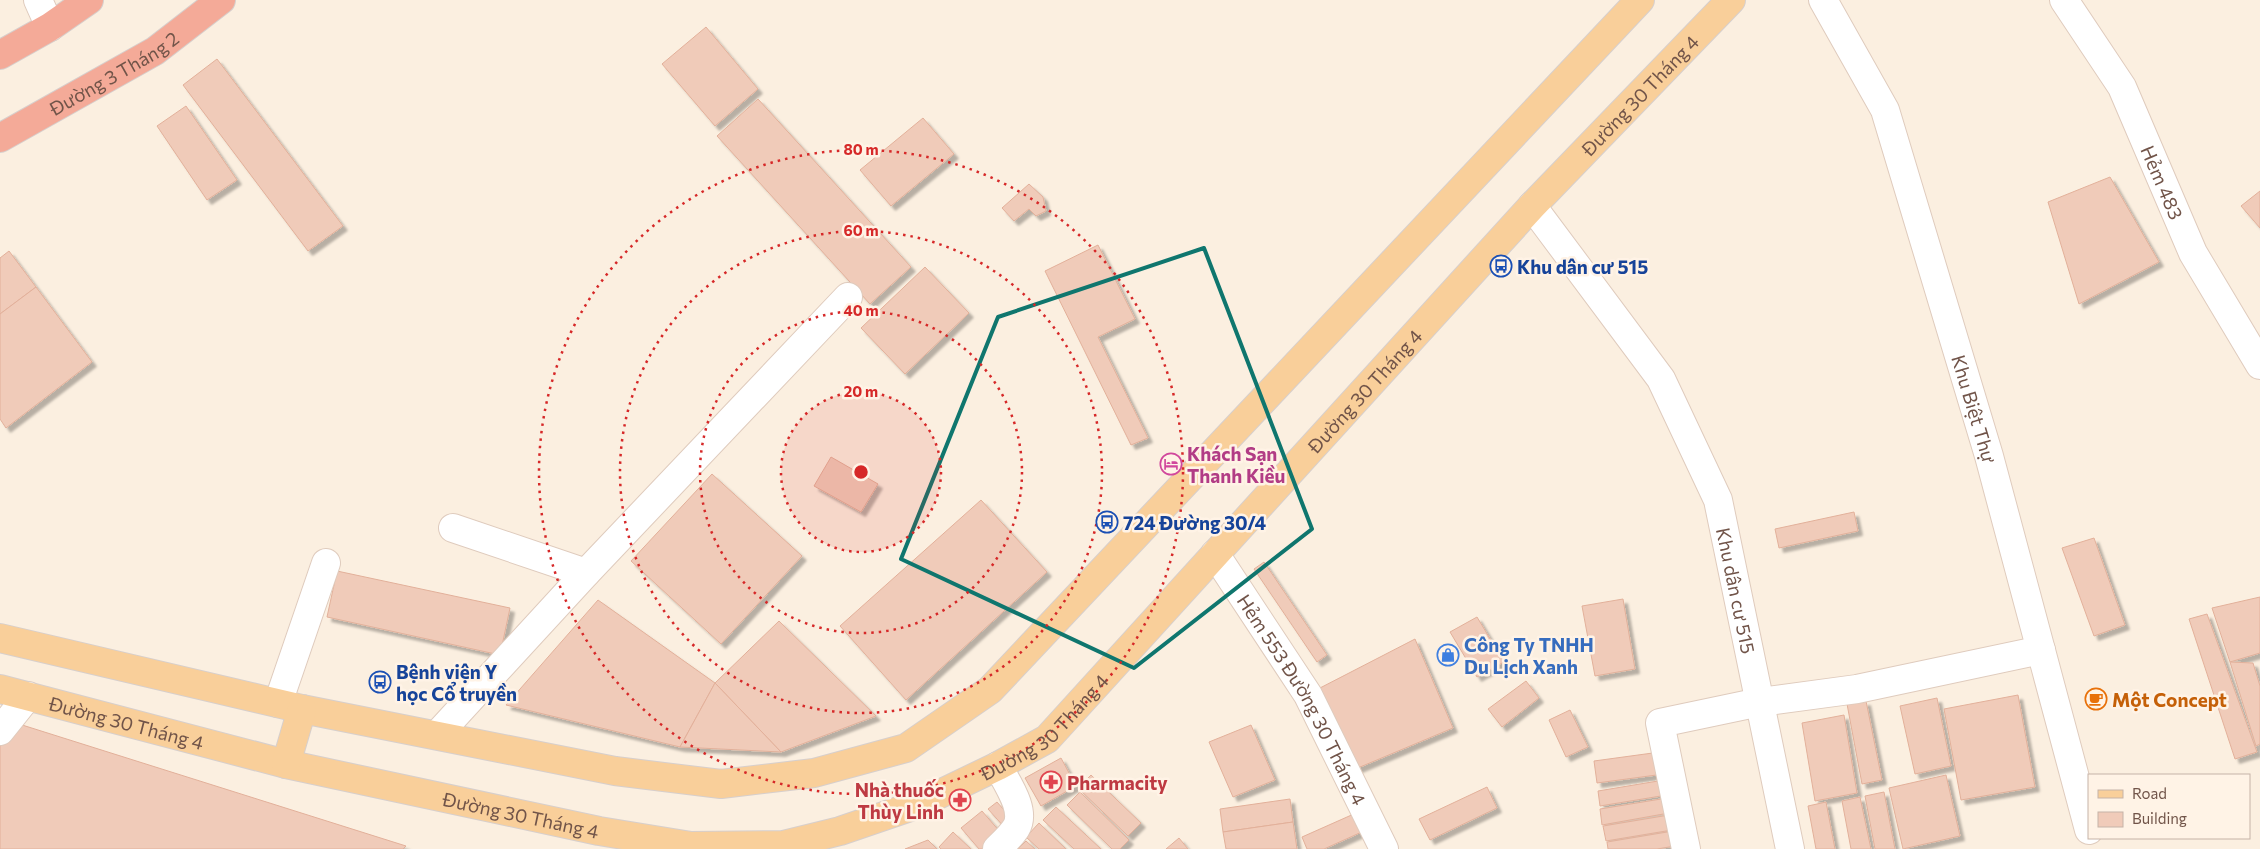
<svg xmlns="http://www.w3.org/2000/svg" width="2260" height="849" font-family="Commissioner,sans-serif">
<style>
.building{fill:#f0cbb9;stroke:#e2b09a;filter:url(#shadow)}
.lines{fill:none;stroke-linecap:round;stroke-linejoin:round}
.minor-casing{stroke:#dfcbbd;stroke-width:30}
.major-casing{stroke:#d7cfcc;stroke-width:30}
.highway-casing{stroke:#d7cfcc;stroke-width:30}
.minor{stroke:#fff;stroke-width:28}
.major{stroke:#f9cf9a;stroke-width:28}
.highway{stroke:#f4aa98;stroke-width:28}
.marked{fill:none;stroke:#0f766e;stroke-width:4;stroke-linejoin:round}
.ring{fill:none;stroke:#d62828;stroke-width:2.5;stroke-dasharray:2.5 5}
.labels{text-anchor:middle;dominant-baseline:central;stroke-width:5;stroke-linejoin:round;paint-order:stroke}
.street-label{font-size:19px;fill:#715449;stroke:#fff3e6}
.transit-label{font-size:19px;font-weight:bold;fill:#164399;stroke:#fff3e6;text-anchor:start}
.hotel-label{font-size:19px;font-weight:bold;fill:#b23c85;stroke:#fff3e6;text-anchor:start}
.shop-label{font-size:19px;font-weight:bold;fill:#366cbe;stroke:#fff3e6;text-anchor:start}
.food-label{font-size:19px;font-weight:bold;fill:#c56008;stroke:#fff3e6;text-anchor:start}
.health-label{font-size:19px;font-weight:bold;fill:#be3a42;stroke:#fff3e6;text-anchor:start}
.centre{fill:#d62828;stroke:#fff3e6;stroke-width:2.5}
.ring-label{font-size:15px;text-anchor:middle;font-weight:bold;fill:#d62828;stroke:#fff3e6;stroke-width:5;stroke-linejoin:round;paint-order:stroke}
</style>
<defs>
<filter id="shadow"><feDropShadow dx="4.5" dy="4.5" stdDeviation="1" flood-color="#0004"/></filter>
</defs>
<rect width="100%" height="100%" fill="#fbefe0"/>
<g class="building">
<polygon points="706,27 758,89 715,126 662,64"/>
<polygon points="217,59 343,226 308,251 183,85"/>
<polygon points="758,99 911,267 870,304 717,136"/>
<polygon points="186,106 237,180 207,200 157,126"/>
<polygon points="923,118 954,154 891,206 860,170"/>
<polygon points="2110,177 2159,262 2079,304 2048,202"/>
<polygon points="1029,184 1043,197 1046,211 1036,216 1029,209 1014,221 1002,208"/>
<polygon points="2260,191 2260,228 2241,206"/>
<polygon points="1098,245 1135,319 1098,337 1148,438 1131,445 1045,271"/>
<polygon points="9,251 36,287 0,314 0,258"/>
<polygon points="925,267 969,313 905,374 861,328"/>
<polygon points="36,287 92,362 6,428 0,419 0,314"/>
<polygon points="831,457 878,484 861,512 814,486"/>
<polygon points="712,474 802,556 721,644 631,561"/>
<polygon points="981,500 1047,572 906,700 840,626"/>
<polygon points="1854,512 1858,531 1779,548 1775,529"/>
<polygon points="2094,538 2125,625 2094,636 2062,548"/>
<polygon points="1264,562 1327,655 1317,662 1254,569"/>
<polygon points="337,571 510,608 500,655 327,617"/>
<polygon points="2260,597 2260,653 2230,662 2212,608"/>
<polygon points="1623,599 1635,669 1595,676 1582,606"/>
<polygon points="598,600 715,683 680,747 506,705"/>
<polygon points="2207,614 2257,752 2235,759 2189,619"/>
<polygon points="1477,617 1504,662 1477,677 1450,632"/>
<polygon points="779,621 876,716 781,752 715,683"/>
<polygon points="1415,639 1453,728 1353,770 1318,689"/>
<polygon points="2230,662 2253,663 2260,686 2260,744 2256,746"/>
<polygon points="1526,681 1539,698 1502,727 1488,709"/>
<polygon points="715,683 781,752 680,747"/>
<polygon points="2018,695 2035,787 1961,800 1944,709"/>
<polygon points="1937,698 1951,766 1915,774 1900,706"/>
<polygon points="1866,701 1882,780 1862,784 1847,704"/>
<polygon points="1570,710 1588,747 1566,757 1549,720"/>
<polygon points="1844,715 1857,793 1815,801 1802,723"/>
<polygon points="19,724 406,846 403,849 0,849 0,745"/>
<polygon points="1251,725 1275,780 1233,797 1209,742"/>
<polygon points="1660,752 1664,774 1597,783 1594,761"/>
<polygon points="1061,758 1076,786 1041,806 1025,778"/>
<polygon points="1091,775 1141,823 1128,836 1078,788"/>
<polygon points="1946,775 1960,836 1903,849 1889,788"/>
<polygon points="1664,780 1667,795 1600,806 1598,791"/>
<polygon points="1487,787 1497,808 1430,840 1419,819"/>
<polygon points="1080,792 1129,840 1120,849 1112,849 1067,805"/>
<polygon points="1884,792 1895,849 1875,849 1865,796"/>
<polygon points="1860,797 1871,849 1851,849 1842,801"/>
<polygon points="1667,798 1669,813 1602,825 1600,809"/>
<polygon points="1290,799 1293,822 1223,832 1220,809"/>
<polygon points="997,802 1011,818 1005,828 988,809"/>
<polygon points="1826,802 1835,849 1816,849 1808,806"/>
<polygon points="1056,807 1101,849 1074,849 1043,820"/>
<polygon points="982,811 1001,833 982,849 979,849 961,828"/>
<polygon points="1356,813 1364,831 1324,849 1307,849 1302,837"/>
<polygon points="1669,815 1672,830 1606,841 1603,826"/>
<polygon points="1293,822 1297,849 1226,849 1223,832"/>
<polygon points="1039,823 1066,849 1039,849 1026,837"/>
<polygon points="1673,831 1675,846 1657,849 1608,849 1607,842"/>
<polygon points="953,832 971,849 941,849 939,847"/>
<polygon points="1179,838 1188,849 1166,849"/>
<polygon points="928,840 937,849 905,849"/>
<polygon points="1026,841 1035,849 1018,849"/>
</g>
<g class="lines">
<g class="minor-casing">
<g id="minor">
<polyline points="38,0 50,27"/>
<path id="s1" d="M1823 0 1885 110 1989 456 2089 830"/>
<path id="s2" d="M2064 0 2122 87 2193 253 2260 365"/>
<path id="s3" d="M1532 206 1661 379 1718 500 1790 849"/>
<polyline points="453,528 586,573"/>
<path id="s4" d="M1215 554 1308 695 1384 849"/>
<polyline points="278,703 326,563"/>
<polyline points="0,731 28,696"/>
<polyline points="438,734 586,573 848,297"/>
<path d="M997 849C1003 843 1011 836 1016 828 1027 810 1006 782 998 766"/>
<polyline points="1686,849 1660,723 1760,702 1857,689 2041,650"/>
</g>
</g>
<g class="major-casing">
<g id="major">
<polyline points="0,638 302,709 615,771 721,784 814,773 906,748 990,690 1640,0"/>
<path id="s5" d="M0 689 286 764 599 831 691 846 783 845 840 831 919 804 998 766 1047 739 1532 206 1731 0"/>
<polyline points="286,764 302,709"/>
</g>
</g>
<g class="highway-casing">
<g id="highway">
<polyline points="0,55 50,27 89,0"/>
<path id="s6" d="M0 138 155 51 221 0"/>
</g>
</g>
<use href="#minor" class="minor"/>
<use href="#major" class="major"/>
<use href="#highway" class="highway"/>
</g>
<path class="marked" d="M1204 248 1312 529 1134 668 901 559 998 317Z"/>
<circle cx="861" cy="472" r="80" fill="#d62828" fill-opacity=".12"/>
<g class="ring">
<circle cx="861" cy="472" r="80"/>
<circle cx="861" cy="472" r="161"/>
<circle cx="861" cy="472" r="241"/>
<circle cx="861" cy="472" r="322"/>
</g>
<defs>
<g id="bus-ring" transform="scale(1.125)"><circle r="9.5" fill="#fff3e6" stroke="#1a4fb4" stroke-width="1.5"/><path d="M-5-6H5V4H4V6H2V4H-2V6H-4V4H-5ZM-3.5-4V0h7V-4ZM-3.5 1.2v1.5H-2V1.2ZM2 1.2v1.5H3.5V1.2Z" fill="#1a4fb4"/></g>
<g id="hotel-ring" transform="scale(1.125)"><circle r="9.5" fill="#fff3e6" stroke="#d1479c" stroke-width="1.5"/><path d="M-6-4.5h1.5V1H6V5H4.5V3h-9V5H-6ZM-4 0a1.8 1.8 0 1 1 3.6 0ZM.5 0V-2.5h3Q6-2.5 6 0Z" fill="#d1479c"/></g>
<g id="shop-ring" transform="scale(1.125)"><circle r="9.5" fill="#fff3e6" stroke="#3f7fe0" stroke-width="1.5"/><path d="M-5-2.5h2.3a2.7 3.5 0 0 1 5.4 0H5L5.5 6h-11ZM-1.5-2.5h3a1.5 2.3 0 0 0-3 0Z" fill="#3f7fe0"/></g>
<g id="cafe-ring" transform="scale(1.125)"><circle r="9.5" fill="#fff3e6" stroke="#e8710a" stroke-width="1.5"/><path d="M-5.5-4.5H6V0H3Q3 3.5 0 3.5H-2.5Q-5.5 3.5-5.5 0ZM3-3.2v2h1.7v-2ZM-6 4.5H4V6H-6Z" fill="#e8710a"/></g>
<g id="pharmacy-ring" transform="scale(1.125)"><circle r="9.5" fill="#fff3e6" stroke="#e0444e" stroke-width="1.5"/><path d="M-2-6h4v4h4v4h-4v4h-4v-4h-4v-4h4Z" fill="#e0444e"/></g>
</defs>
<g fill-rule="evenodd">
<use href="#bus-ring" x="1501" y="266"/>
<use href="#hotel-ring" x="1171" y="464"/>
<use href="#bus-ring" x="1107" y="522"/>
<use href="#shop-ring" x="1448" y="655"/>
<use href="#bus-ring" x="380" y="682"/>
<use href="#cafe-ring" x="2096" y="699"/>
<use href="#pharmacy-ring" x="1051" y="782"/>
<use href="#pharmacy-ring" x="960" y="800"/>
</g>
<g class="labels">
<g class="street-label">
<text stroke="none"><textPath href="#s6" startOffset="131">Đường 3 Tháng 2</textPath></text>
<text stroke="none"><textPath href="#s5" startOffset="1962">Đường 30 Tháng 4</textPath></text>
<text stroke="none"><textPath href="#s2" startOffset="208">Hẻm 483</textPath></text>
<text stroke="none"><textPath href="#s5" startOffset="1558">Đường 30 Tháng 4</textPath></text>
<text stroke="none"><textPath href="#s1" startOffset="438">Khu Biệt Thự</textPath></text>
<text stroke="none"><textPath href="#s3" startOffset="442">Khu dân cư 515</textPath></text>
<text stroke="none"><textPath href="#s4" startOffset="170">Hẻm 553 Đường 30 Tháng 4</textPath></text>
<text stroke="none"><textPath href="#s5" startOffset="131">Đường 30 Tháng 4</textPath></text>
<text stroke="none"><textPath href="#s5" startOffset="1092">Đường 30 Tháng 4</textPath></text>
<text stroke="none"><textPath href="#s5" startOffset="536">Đường 30 Tháng 4</textPath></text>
</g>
<g class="transit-label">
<text x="1517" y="266">Khu dân cư 515</text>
<text x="1123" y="522">724 Đường 30/4</text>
<text x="396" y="671">Bệnh viện Y<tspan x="396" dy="22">học Cổ truyền</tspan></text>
</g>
<g class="hotel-label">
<text x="1187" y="453">Khách Sạn<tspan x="1187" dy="22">Thanh Kiều</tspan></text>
</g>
<g class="shop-label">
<text x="1464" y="644">Công Ty TNHH<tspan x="1464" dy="22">Du Lịch Xanh</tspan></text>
</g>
<g class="food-label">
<text x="2112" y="699">Một Concept</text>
</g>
<g class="health-label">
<text x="1067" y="782">Pharmacity</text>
<text x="944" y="789" text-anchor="end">Nhà thuốc<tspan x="944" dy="22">Thùy Linh</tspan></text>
</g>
</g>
<circle cx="861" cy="472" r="8" class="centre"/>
<g class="ring-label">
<text x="861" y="155">80 m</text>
<text x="861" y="236">60 m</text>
<text x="861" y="316">40 m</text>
<text x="861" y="397">20 m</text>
</g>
<rect x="2088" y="774" width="162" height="65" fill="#fff3e6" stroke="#c6b3a7"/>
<rect x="2098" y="790" width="25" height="8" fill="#f9cf9a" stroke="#c6b3a7"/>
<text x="2132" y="799" font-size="15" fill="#715449">Road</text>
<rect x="2098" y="812" width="25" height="15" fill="#f0cbb9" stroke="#c6b3a7"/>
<text x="2132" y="824" font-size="15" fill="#715449">Building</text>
</svg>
